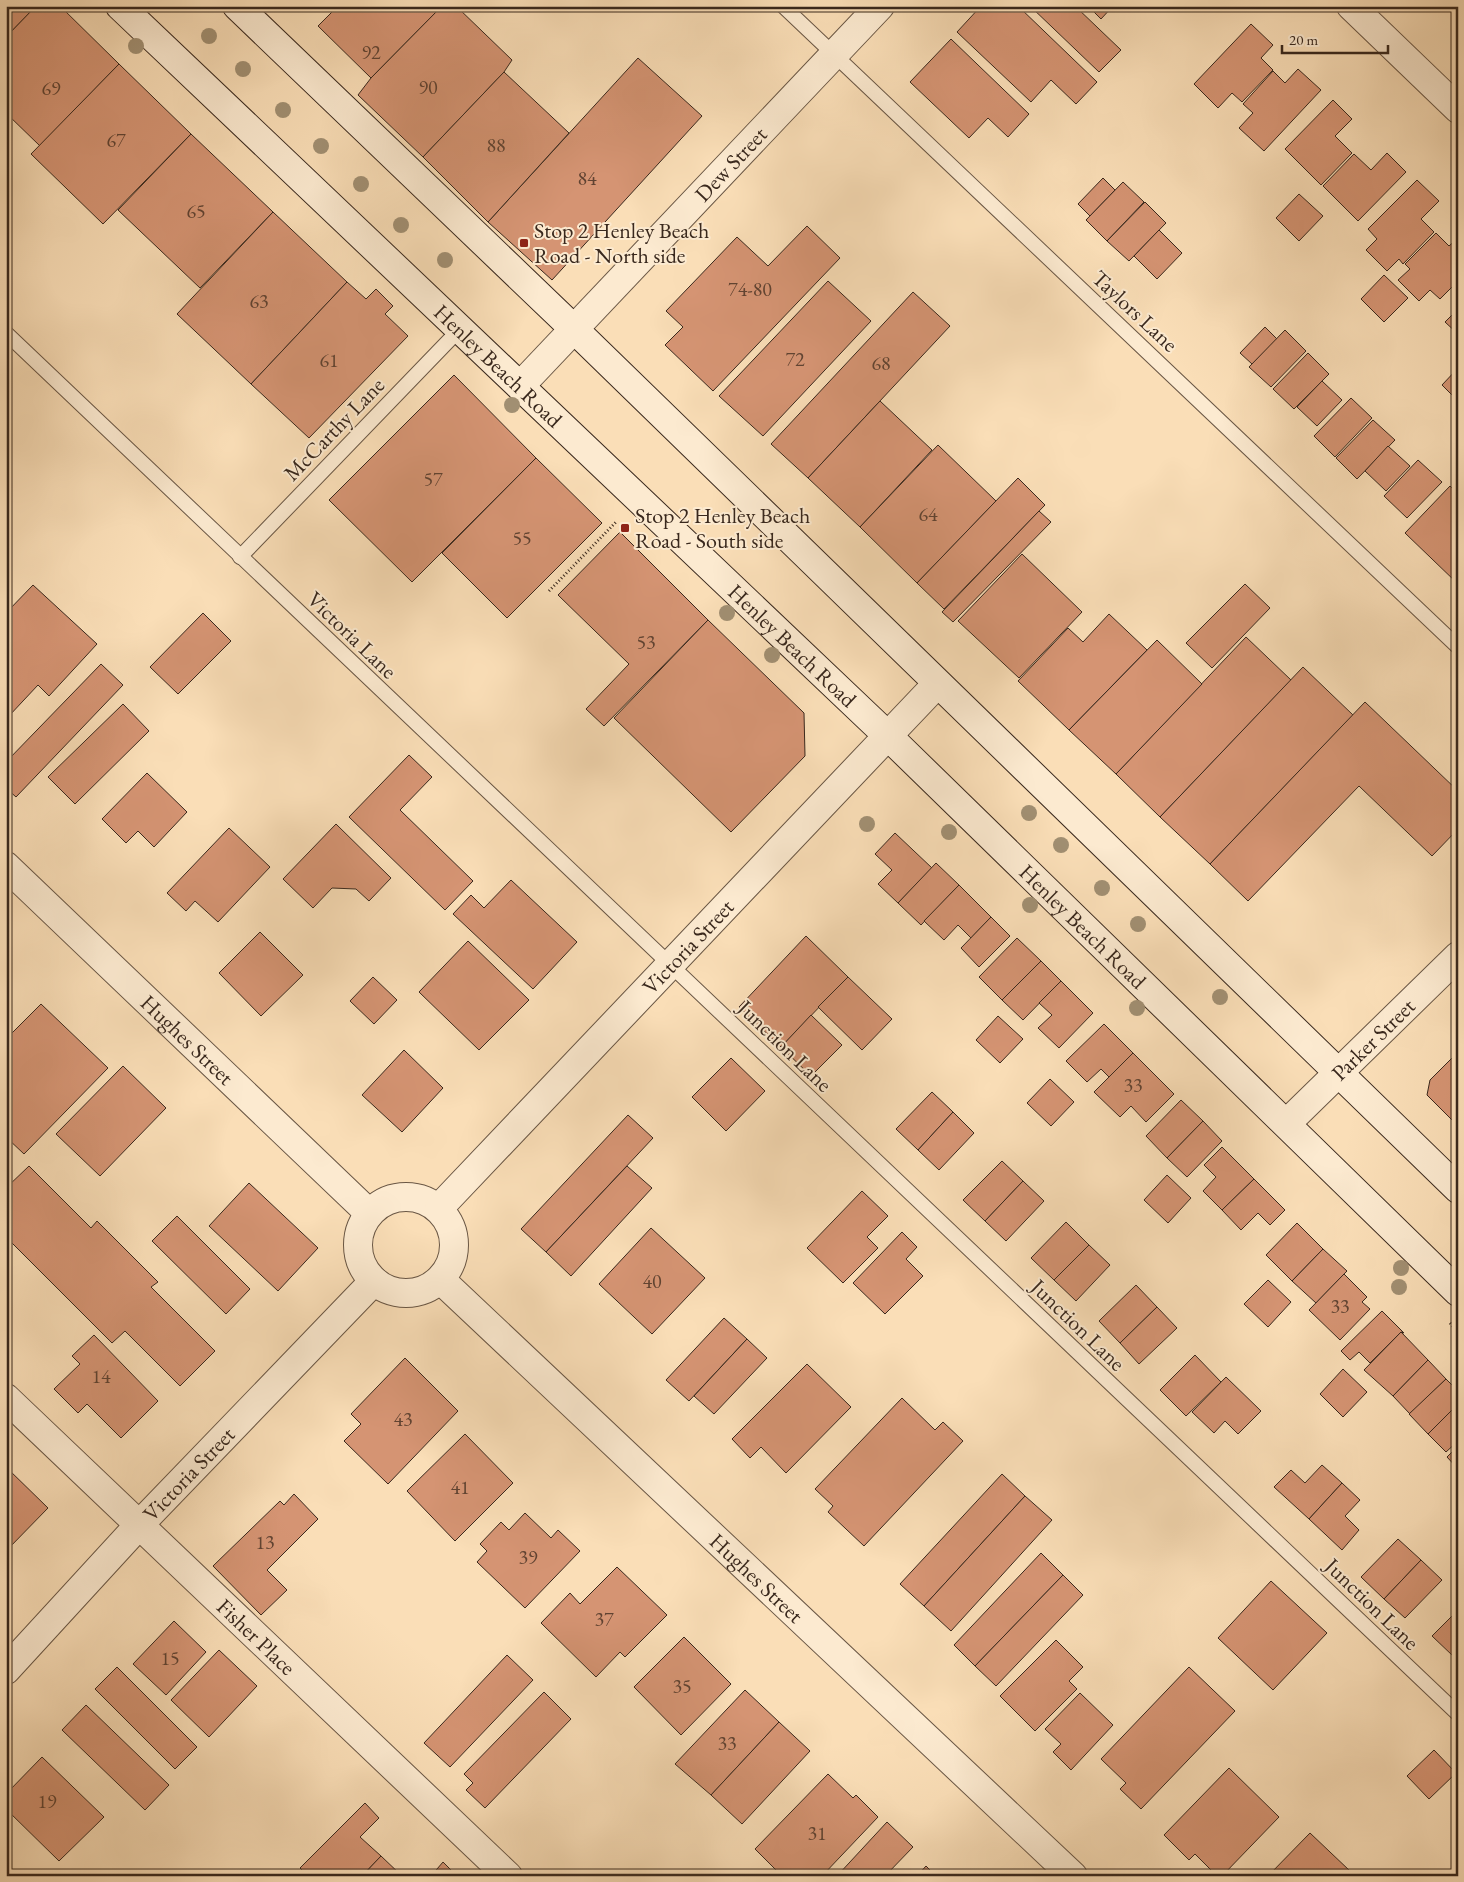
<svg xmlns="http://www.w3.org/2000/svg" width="1464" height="1882" font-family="'EB Garamond',serif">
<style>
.building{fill:#d59473;stroke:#39281d}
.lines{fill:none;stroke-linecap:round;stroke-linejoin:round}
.lane-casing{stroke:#695644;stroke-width:16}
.street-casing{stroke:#695644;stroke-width:30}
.secondary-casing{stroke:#39281d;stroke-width:30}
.path{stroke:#39281d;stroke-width:3;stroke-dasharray:1 2.5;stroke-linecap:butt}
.lane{stroke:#fcead0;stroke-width:14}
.street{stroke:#fcead0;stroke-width:28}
.secondary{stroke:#fcead0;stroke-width:28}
.tree{fill:#a18f72}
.poi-dot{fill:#8f2418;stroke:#fcead0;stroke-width:2}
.labels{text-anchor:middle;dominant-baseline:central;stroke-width:4;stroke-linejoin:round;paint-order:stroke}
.number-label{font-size:20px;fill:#604332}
.street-label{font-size:22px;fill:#39281d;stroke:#fcead0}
.poi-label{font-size:22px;fill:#39281d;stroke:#fcead0;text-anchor:start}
</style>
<rect width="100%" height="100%" fill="#fadeb7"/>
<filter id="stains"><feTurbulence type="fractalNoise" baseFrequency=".004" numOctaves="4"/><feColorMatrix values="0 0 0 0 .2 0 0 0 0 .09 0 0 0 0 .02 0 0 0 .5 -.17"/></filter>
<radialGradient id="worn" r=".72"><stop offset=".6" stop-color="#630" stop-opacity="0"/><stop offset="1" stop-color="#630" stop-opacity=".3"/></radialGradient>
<g class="building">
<polygon points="6,6 36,6 6,37"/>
<polygon points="36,6 60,6 119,64 40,146 6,113 6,37"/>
<polygon points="338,6 442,6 371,78 318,26"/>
<polygon points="442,6 456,6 512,60 504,72 423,157 358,95 371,78"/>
<polygon points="981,6 1018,6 1097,82 1076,104 1051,80 1031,102 957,32"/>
<polygon points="1030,6 1075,6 1121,50 1099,72"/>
<polygon points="1088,6 1113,6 1101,19"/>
<polygon points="1251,24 1273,45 1261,58 1273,70 1242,102 1232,93 1218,108 1194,84"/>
<polygon points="951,39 1029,114 1008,137 988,118 969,138 910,82"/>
<polygon points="638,58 702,116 552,280 488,222"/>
<polygon points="119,64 191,134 103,224 31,154"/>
<polygon points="1298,69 1321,90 1264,151 1239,128 1253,113 1243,104 1273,71 1285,83"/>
<polygon points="504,72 569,133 488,222 423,157"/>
<polygon points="1333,100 1352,119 1335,136 1352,153 1321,185 1285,149"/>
<polygon points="191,134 273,212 200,288 118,210"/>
<polygon points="1387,153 1406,172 1358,221 1323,186 1354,154 1371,170"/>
<polygon points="1103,178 1115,190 1090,216 1078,204"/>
<polygon points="1417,180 1439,201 1421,219 1434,232 1403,264 1399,259 1387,271 1366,250 1377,239 1368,229"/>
<polygon points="1123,182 1144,202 1107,241 1086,220"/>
<polygon points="1299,194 1323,216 1299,241 1276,218"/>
<polygon points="1145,202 1166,223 1129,261 1107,241"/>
<polygon points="273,212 347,282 251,384 177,314"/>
<polygon points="807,226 840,258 713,391 665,345 683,327 666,311 737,237 768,266"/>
<polygon points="1159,230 1182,253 1157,279 1134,256"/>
<polygon points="1436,233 1449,246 1458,238 1458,281 1440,299 1430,290 1419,301 1398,280 1410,269 1405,264"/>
<polygon points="1384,275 1408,298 1384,322 1361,299"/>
<polygon points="828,281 871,321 763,436 719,396"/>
<polygon points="347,282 366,299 376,289 393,306 385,314 408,336 309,438 251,384"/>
<polygon points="913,292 950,326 808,478 771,444"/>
<polygon points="1458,309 1458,334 1445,322"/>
<polygon points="1265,327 1277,339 1252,364 1240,353"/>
<polygon points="1285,330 1306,351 1271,387 1249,367"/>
<polygon points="1308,353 1329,374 1294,409 1273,389"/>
<polygon points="1458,368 1458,401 1442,385"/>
<polygon points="454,375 536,458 412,582 329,500"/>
<polygon points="1322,381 1342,400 1317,426 1297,407"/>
<polygon points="1351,398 1372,418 1335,457 1314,436"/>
<polygon points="880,401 932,450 860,527 808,478"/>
<polygon points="1373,420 1395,440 1357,479 1336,458"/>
<polygon points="938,445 996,501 917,583 860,527"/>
<polygon points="1388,446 1410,466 1386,491 1365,471"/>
<polygon points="536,458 602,523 507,618 442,553"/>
<polygon points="1418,460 1442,482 1407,518 1384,496"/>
<polygon points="1018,478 1045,505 944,609 917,583"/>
<polygon points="1450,486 1458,494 1458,584 1405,533"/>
<polygon points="1039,511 1051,522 953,622 942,612"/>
<polygon points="620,532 708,620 604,726 586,709 629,664 558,595"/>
<polygon points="1022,554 1082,612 1019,678 958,621"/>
<polygon points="1245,584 1270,608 1212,668 1186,643"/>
<polygon points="33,585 97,644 49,696 38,685 8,717 6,715 6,613"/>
<polygon points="203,613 231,641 178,694 150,667"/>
<polygon points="1109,614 1147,650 1069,730 1018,681 1068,628 1083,642"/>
<polygon points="708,620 804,713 805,756 731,832 614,718"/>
<polygon points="1246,637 1291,680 1160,817 1116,774"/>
<polygon points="1157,640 1202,684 1116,774 1069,730"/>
<polygon points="101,664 123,685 16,797 6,788 6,762"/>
<polygon points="1303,667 1353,715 1210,864 1160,817"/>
<polygon points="1365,702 1458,791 1458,829 1432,856 1359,786 1248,901 1210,864"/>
<polygon points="123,704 149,731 75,804 48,777"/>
<polygon points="409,755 432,777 400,810 473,881 445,910 349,817"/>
<polygon points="147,773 187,812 154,847 138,831 126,843 102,819"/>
<polygon points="336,824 391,878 369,901 356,889 332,888 313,908 283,879"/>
<polygon points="229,828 270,867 218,922 195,901 186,911 167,893"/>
<polygon points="895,833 932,868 898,903 878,884 892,870 875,854"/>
<polygon points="936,863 959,885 921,925 898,903"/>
<polygon points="511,880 577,942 533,989 453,914 471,895 484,908"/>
<polygon points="959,885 991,917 971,938 958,925 944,940 924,921"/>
<polygon points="991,917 1010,936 979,967 961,948"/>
<polygon points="260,932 303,975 261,1016 219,973"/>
<polygon points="806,936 848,977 781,1047 739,1007"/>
<polygon points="1017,938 1041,961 1002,1000 979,977"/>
<polygon points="468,941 529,1000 479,1050 419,992"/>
<polygon points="1041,961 1061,981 1023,1020 1002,1000"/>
<polygon points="373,977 397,1000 374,1024 350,1001"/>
<polygon points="848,977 892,1019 862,1050 818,1007"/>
<polygon points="1061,981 1093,1013 1059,1048 1038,1028 1052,1015 1039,1003"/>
<polygon points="41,1004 108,1068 24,1154 6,1137 6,1039"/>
<polygon points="811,1015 842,1045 811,1076 781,1047"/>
<polygon points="998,1016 1023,1039 1000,1063 976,1040"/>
<polygon points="1104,1024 1133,1053 1109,1077 1101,1069 1087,1082 1066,1061"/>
<polygon points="404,1050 443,1088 402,1132 362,1095"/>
<polygon points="1458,1052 1458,1126 1427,1095 1430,1080"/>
<polygon points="1133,1053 1174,1094 1146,1122 1131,1106 1120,1117 1094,1092"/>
<polygon points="731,1058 765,1091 726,1131 692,1097"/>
<polygon points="123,1066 166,1108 100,1176 56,1134"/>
<polygon points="1050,1079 1074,1102 1051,1126 1027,1103"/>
<polygon points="932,1092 953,1112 918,1150 896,1129"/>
<polygon points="1181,1100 1203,1121 1167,1158 1146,1136"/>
<polygon points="953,1112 974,1133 939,1170 918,1150"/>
<polygon points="628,1115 653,1138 546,1252 521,1229"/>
<polygon points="1203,1121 1222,1141 1187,1177 1167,1158"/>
<polygon points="1222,1147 1254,1179 1222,1210 1203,1191 1216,1177 1204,1165"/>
<polygon points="1002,1161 1023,1181 985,1221 963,1200"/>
<polygon points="29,1166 91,1228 97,1221 158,1282 151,1287 215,1351 180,1386 125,1331 112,1343 6,1237 6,1188"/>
<polygon points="627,1166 652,1188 571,1276 546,1252"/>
<polygon points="1167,1175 1191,1198 1168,1223 1144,1200"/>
<polygon points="1254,1179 1285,1210 1270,1225 1258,1213 1241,1230 1222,1210"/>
<polygon points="1023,1181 1044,1201 1006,1241 985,1221"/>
<polygon points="249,1183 318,1248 278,1291 209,1226"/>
<polygon points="862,1191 888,1216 867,1237 878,1248 843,1283 807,1248"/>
<polygon points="177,1216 250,1289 226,1314 152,1241"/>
<polygon points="1066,1222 1089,1245 1054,1280 1031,1258"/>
<polygon points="1297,1223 1323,1249 1292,1281 1266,1255"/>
<polygon points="651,1228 705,1278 652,1334 599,1284"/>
<polygon points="902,1232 917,1247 906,1259 923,1276 885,1314 853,1283"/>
<polygon points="1089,1245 1110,1265 1076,1301 1054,1280"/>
<polygon points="1323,1249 1347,1271 1316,1303 1292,1281"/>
<polygon points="1344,1274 1367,1297 1362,1302 1370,1309 1340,1340 1309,1310"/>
<polygon points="1268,1280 1291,1302 1268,1327 1244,1304"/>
<polygon points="1136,1285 1157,1307 1120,1343 1099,1321"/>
<polygon points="1157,1307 1177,1328 1139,1364 1120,1343"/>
<polygon points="1382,1311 1404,1333 1401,1332 1370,1363 1359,1352 1350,1360 1341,1351"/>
<polygon points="724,1318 747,1339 689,1401 666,1380"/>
<polygon points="1401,1332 1428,1360 1393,1396 1364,1370"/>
<polygon points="94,1335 158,1401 121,1438 87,1404 78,1413 54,1389 80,1364 72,1356"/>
<polygon points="747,1339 767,1358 714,1414 694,1396"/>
<polygon points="1195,1355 1221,1382 1186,1416 1160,1390"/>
<polygon points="405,1358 458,1411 388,1484 344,1441 361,1424 351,1414"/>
<polygon points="1428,1360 1446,1379 1410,1414 1393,1396"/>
<polygon points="807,1364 851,1407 786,1473 761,1447 750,1458 732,1439"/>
<polygon points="1343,1369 1367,1392 1343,1417 1320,1394"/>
<polygon points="1226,1377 1261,1411 1238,1434 1225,1421 1214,1433 1192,1412"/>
<polygon points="1446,1379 1458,1391 1458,1404 1428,1434 1409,1414"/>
<polygon points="902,1398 935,1430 943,1422 963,1441 864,1546 828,1512 833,1506 815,1489"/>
<polygon points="1456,1406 1458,1441 1446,1452 1428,1434"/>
<polygon points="465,1434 513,1483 455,1541 407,1491"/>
<polygon points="1458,1446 1458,1469 1447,1457"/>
<polygon points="1322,1465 1342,1483 1309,1519 1274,1487 1291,1470 1305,1483"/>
<polygon points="6,1467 48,1508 7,1550 6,1550"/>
<polygon points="1002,1474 1025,1496 924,1606 900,1584"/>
<polygon points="1342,1483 1360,1500 1345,1516 1359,1530 1342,1550 1309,1519"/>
<polygon points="294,1494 318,1519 267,1570 287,1590 261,1615 213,1566 280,1501 284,1505"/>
<polygon points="1025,1496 1052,1520 951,1631 924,1606"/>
<polygon points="525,1513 551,1538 558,1530 580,1551 525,1608 477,1562 487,1551 480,1544 501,1522 509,1530"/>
<polygon points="1398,1539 1421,1560 1384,1599 1361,1577"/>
<polygon points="1041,1553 1063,1575 975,1666 954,1645"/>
<polygon points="1421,1560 1442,1580 1405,1618 1384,1599"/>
<polygon points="617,1567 667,1615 625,1657 620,1652 596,1677 541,1623 570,1593 580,1604"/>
<polygon points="1063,1575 1083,1595 996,1686 975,1666"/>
<polygon points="1271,1581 1327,1633 1273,1690 1218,1638"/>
<polygon points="1458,1610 1458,1651 1453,1656 1432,1636"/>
<polygon points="174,1621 206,1652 166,1695 133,1664"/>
<polygon points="684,1637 731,1684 681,1735 634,1687"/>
<polygon points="1056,1640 1083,1667 1069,1681 1077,1689 1035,1731 1000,1696"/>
<polygon points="219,1650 257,1686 209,1737 171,1700"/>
<polygon points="1458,1651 1458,1661 1453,1656"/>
<polygon points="507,1655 533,1680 450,1767 424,1743"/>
<polygon points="117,1667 197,1747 175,1769 95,1689"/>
<polygon points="1189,1667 1235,1711 1141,1809 1120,1789 1126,1783 1101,1759"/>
<polygon points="745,1690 779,1722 711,1795 675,1764"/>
<polygon points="544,1692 571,1719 485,1808 466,1790 473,1783 464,1774"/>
<polygon points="1080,1693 1113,1725 1071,1770 1053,1752 1061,1744 1045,1729"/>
<polygon points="86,1705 169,1785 145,1810 62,1730"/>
<polygon points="779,1722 810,1751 742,1824 711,1795"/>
<polygon points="1434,1750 1456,1773 1429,1799 1407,1776"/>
<polygon points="42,1757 104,1817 59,1861 6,1809 6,1794"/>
<polygon points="1229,1768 1279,1817 1222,1876 1217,1876 1195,1854 1189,1860 1164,1835"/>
<polygon points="828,1774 853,1798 856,1795 878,1817 822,1876 782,1876 755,1849"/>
<polygon points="365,1803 379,1818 360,1837 381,1856 362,1876 308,1876 300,1868"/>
<polygon points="887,1822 913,1847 885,1876 837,1876"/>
<polygon points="1310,1833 1350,1871 1345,1876 1268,1876"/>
<polygon points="381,1856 402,1876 362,1876"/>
<polygon points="443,1862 457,1876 431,1876"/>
<polygon points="926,1866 936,1876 917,1876"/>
</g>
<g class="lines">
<g class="lane-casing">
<g id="lane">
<polyline points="783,6 1458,647"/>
<polyline points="6,333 1458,1714"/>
<polyline points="240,557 459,330"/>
</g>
</g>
<g class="street-casing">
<g id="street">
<polyline points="1351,6 1458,109"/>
<path id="s1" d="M520 386 880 6"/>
<path id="s2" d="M6 866 369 1213"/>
<path id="s3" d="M1287 1123 1458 956"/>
<circle cx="406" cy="1245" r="48"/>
<path id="s4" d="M439 1208 937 684"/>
<path id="s5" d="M441 1280 1073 1876"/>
<path id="s6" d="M6 1398 508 1876"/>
<path id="s7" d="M6 1670 139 1525 374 1281"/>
</g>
</g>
<g class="secondary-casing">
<g id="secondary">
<path id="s8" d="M120 6 888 736 1458 1292"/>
<polyline points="237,6 575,330 1458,1189"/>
</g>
</g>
<g class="path">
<polyline points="549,591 616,522"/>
<polyline points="1450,1323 1458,1332"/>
</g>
<use href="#lane" class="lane"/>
<use href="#street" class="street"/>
<use href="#secondary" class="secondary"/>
</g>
<g class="tree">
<circle cx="209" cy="36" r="8"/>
<circle cx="136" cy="46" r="8"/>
<circle cx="243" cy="69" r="8"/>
<circle cx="283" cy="110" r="8"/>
<circle cx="321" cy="146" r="8"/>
<circle cx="361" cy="184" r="8"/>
<circle cx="401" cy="225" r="8"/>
<circle cx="445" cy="260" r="8"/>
<circle cx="512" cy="405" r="8"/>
<circle cx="727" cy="613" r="8"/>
<circle cx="772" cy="655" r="8"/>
<circle cx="1029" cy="813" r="8"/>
<circle cx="867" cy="824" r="8"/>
<circle cx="949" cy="832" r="8"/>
<circle cx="1061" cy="845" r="8"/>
<circle cx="1102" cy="888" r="8"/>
<circle cx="1030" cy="905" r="8"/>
<circle cx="1138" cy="924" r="8"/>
<circle cx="1220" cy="997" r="8"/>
<circle cx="1137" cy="1008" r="8"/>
<circle cx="1401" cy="1268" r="8"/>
<circle cx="1399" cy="1287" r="8"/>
</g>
<g class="poi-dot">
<rect x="519" y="238" width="10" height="10" rx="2.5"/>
<rect x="620" y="523" width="10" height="10" rx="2.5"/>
</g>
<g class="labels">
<g class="number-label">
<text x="371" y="52">92</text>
<text x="428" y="87">90</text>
<text x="51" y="88">69</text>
<text x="116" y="140">67</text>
<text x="496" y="145">88</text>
<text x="587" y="178">84</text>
<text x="196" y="211">65</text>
<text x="750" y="289">74-80</text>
<text x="259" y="301">63</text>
<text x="795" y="359">72</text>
<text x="329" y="360">61</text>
<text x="881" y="363">68</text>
<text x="433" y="479">57</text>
<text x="928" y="514">64</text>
<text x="522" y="538">55</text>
<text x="646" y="642">53</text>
<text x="1133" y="1085">33</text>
<text x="652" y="1281">40</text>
<text x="1340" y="1306">33</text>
<text x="101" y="1376">14</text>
<text x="403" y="1419">43</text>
<text x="460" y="1487">41</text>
<text x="265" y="1542">13</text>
<text x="528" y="1557">39</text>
<text x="604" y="1619">37</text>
<text x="170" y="1658">15</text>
<text x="682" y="1686">35</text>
<text x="727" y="1743">33</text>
<text x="47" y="1801">19</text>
<text x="817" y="1833">31</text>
</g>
<g class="street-label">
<text stroke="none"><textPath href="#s1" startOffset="306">Dew Street</textPath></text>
<text transform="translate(1135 311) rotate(43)">Taylors Lane</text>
<text stroke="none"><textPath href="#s8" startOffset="522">Henley Beach Road</textPath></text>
<text transform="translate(334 429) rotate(-46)">McCarthy Lane</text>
<text transform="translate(352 635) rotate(44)">Victoria Lane</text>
<text stroke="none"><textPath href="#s8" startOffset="928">Henley Beach Road</textPath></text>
<text stroke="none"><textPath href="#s8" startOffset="1332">Henley Beach Road</textPath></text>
<text stroke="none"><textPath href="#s4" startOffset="361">Victoria Street</textPath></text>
<text stroke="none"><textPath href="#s2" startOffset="251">Hughes Street</textPath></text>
<text stroke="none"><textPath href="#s3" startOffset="120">Parker Street</textPath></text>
<text transform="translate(785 1046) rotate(44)">Junction Lane</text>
<text transform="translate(1078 1325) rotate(44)">Junction Lane</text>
<text stroke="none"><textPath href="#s7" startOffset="268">Victoria Street</textPath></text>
<text stroke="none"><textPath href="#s5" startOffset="434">Hughes Street</textPath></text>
<text transform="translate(1372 1604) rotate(44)">Junction Lane</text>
<text stroke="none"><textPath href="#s6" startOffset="346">Fisher Place</textPath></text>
</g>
<g class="poi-label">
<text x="534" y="230">Stop 2 Henley Beach<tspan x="534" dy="25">Road - North side</tspan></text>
<text x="635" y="515">Stop 2 Henley Beach<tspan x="635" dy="25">Road - South side</tspan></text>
</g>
</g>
<rect width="1464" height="1882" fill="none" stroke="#fadeb7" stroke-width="25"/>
<rect x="8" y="8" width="1449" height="1867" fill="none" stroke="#39281d" stroke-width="2.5"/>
<rect x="12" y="12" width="1439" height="1857" fill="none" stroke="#39281d"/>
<path d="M1282 45v8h106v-8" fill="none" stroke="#39281d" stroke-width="2.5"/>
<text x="1289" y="45" font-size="15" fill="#39281d" stroke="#fcead0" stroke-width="4" paint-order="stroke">20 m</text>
<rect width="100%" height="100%" filter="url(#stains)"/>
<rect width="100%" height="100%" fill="url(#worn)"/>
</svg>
